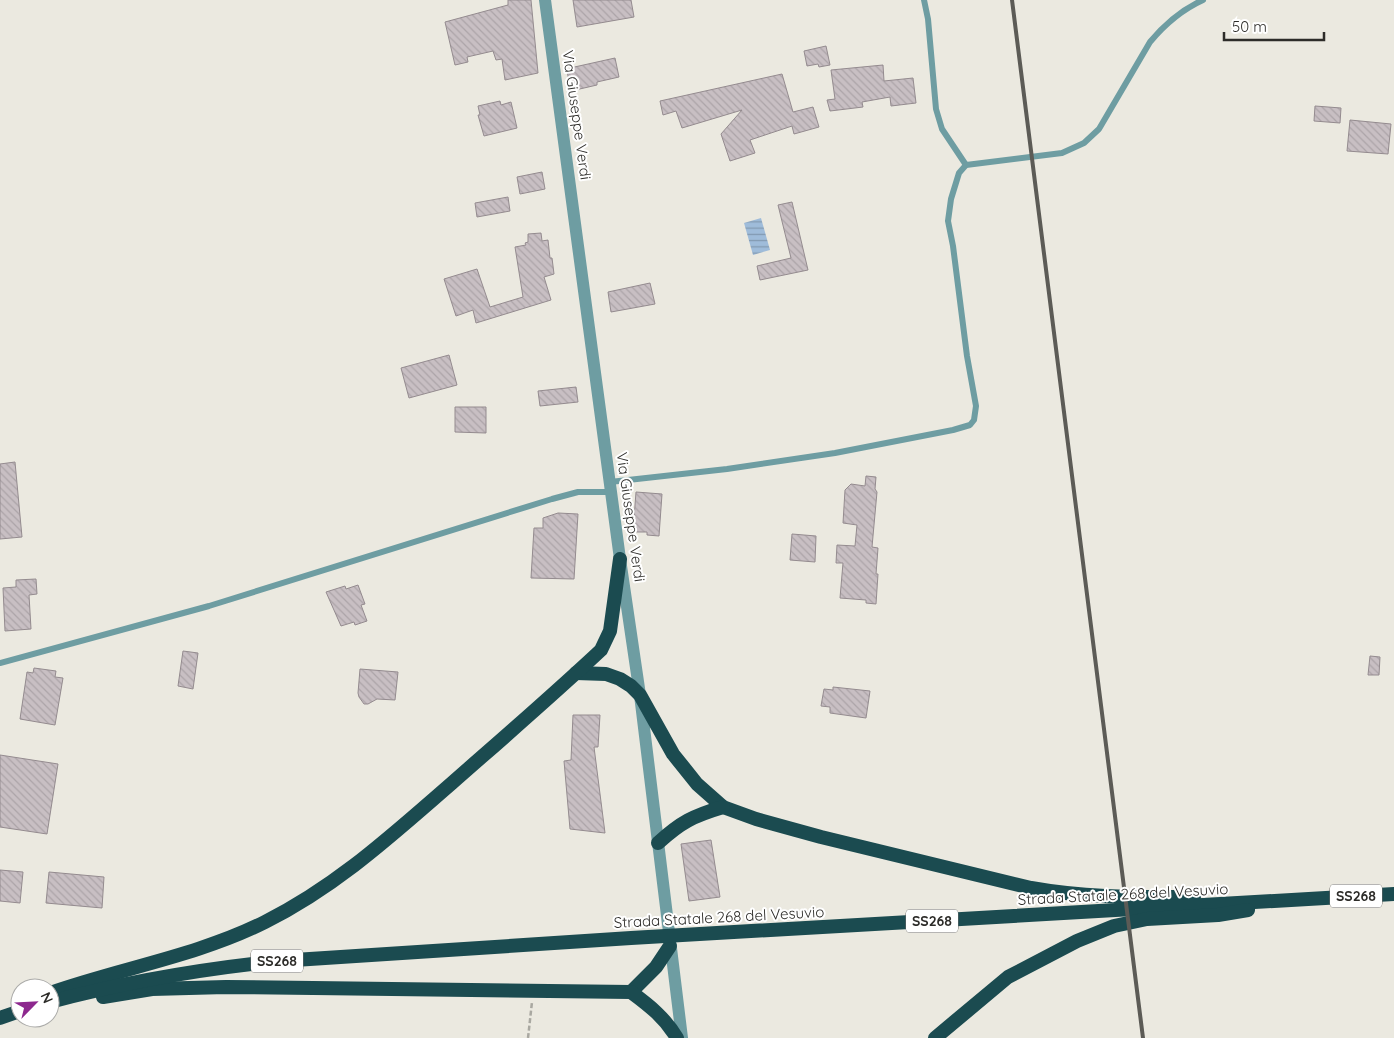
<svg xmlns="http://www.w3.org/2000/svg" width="1394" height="1038" font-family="Quicksand,sans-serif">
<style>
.water{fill:url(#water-rules)}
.building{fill:url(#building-back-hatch);stroke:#948b8f}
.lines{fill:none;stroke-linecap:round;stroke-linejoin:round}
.path{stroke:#a9a8a1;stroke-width:2.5;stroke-dasharray:5 2.5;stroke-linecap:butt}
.service{stroke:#6e9da2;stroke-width:6}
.tertiary{stroke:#6e9da2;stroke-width:12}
.trunk{stroke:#1b4b50;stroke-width:14}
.rail{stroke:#5c5b56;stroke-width:4}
.labels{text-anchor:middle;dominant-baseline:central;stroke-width:4;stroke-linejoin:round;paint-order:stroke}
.shield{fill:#fff;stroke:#6c6b69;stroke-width:1}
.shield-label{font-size:14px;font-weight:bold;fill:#2d2c29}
.street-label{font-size:15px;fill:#2d2c29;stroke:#fff}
</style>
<defs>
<pattern id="water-rules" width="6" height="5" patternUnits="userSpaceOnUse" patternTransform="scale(1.25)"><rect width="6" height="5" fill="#9fbcda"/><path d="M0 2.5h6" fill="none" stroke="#8299b1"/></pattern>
<pattern id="building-back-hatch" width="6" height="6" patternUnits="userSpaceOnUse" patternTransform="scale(1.25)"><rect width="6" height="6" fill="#c8bfc3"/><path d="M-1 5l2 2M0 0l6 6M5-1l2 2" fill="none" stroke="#aca4a8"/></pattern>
</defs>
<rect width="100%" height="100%" fill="#ebe9e0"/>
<polygon class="water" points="761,218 770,250 753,255 744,223"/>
<g class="building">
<polygon points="508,0 531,0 538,73 505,80 502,59 496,60 493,51 467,57 468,62 455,65 445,22 508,5"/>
<polygon points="573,0 631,0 634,17 577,27"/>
<polygon points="826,46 830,65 819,67 818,64 807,66 804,51"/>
<polygon points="615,58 619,77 597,82 597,85 571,91 567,71 570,70 570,68"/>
<polygon points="883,65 884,81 913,78 916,103 891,106 890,97 862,102 863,107 830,111 827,100 835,99 831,70"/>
<polygon points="782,74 793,112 813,107 819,127 794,134 792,126 750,140 755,153 730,161 721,134 742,110 682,128 676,111 663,115 660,101"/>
<polygon points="500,101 501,105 511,102 517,128 484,136 478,115 480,115 478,106"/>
<polygon points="1315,106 1341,108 1340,123 1314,121"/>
<polygon points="1350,120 1391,124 1388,154 1347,151"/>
<polygon points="542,172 545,189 520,194 517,177"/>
<polygon points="508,197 510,211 477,217 475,203"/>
<polygon points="792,202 808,270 760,280 757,266 791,258 778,205"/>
<polygon points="541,233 542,241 548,240 550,258 552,258 554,274 544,277 551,300 476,323 473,310 456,316 444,279 477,269 490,307 523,297 515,247 526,245 525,243 528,242 528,234"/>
<polygon points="650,283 655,304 611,312 608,292"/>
<polygon points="449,355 457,385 409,398 401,368"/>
<polygon points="576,387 578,402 540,406 538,391"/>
<polygon points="455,407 486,407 486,433 455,432"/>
<polygon points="15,462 22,537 0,539 0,464"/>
<polygon points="866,476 876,477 875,489 877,492 872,547 878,548 876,574 878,574 876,604 866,603 866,600 840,598 843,563 836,563 837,545 855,546 857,525 843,523 845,490 851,484 865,486"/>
<polygon points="636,492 662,494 659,536 647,535 647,532 633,532"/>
<polygon points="558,513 578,514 574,579 531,578 534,528 543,528 543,518"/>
<polygon points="792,534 816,536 815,562 790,560"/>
<polygon points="36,579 37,594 29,595 31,629 5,631 3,588 16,587 16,580"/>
<polygon points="358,585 365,604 361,605 367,621 355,625 354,622 341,626 326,592 345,586 346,589"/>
<polygon points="183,651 198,653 193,689 178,686"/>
<polygon points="1370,656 1380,657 1379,675 1368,675"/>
<polygon points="34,668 56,671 55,677 63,678 55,725 20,719 27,672 33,673"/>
<polygon points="360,669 398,672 395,700 377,699 368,704 364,704 359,697 358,693"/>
<polygon points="833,687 870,691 866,718 830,713 830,707 821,706 824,689 833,690"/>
<polygon points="573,715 600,715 598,747 594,747 605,833 570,829 564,761 571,760"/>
<polygon points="0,755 58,764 47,834 0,827"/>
<polygon points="711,840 720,897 689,901 681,844"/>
<polygon points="0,870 23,872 20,903 0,901"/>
<polygon points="49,872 104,877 102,908 46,903"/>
</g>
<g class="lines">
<polyline class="path" points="528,1038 532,1002"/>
<g class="service">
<polyline points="924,0 928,19 936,109 942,129 966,165"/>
<path d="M610 482 727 469 835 453 953 430 970 425 974 420 976 406 967 356 953 246 948 221 951 199 959 173 966 165 1062 153 1084 143 1099 129 1150 42C1165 24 1181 10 1203 0"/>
<polyline points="0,663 209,606 552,499 578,492 611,492"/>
</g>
<polyline class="tertiary" points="545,0 620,559 640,695 682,1038"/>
<g class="trunk">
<path d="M576 673 606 674 620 679 631 686 640 695 673 754 697 784 723 807 756 819 821 837 1031 888C1086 898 1139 897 1194 897"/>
<path d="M658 843C681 822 693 816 723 807"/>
<polyline points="631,992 656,967 670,946"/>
<path d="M50 993C121 968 197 956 265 922 337 886 392 835 452 783 502 739 553 695 601 650L610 631 620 559"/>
<path d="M103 997 152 989 226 987 631 992C650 1006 665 1018 677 1038"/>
<path d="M50 1002C125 982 201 969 279 961L631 938 1394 894"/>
<polyline points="0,1018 20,1011"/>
<polyline points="935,1038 1008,977 1077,941 1114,926 1147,919 1218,915 1248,910"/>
</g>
<polyline class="rail" points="1012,0 1143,1038"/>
</g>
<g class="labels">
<g class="shield">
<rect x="1330" y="884.5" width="52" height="23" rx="4"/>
<rect x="906" y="909.5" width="52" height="23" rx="4"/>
<rect x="251" y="949.5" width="52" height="23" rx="4"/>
</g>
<g class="shield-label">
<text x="1356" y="896">SS268</text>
<text x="932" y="921">SS268</text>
<text x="277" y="961">SS268</text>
</g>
<g class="street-label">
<text transform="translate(577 115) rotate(82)">Via Giuseppe Verdi</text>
<text transform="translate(631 517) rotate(82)">Via Giuseppe Verdi</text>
<text transform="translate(1123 894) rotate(-3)">Strada Statale 268 del Vesuvio</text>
<text transform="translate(719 917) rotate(-3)">Strada Statale 268 del Vesuvio</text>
</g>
</g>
<g transform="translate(35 1003) rotate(66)"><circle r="24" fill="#ffffff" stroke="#ababa9"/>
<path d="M0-4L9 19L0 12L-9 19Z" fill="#8d288e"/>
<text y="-8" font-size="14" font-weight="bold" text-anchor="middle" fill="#2d2c29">N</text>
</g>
<path d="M1224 32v8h100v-8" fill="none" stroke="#2d2c29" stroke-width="2.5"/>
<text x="1232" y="32" font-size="15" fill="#2d2c29" stroke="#ffffff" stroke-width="4" paint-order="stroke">50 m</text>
</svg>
